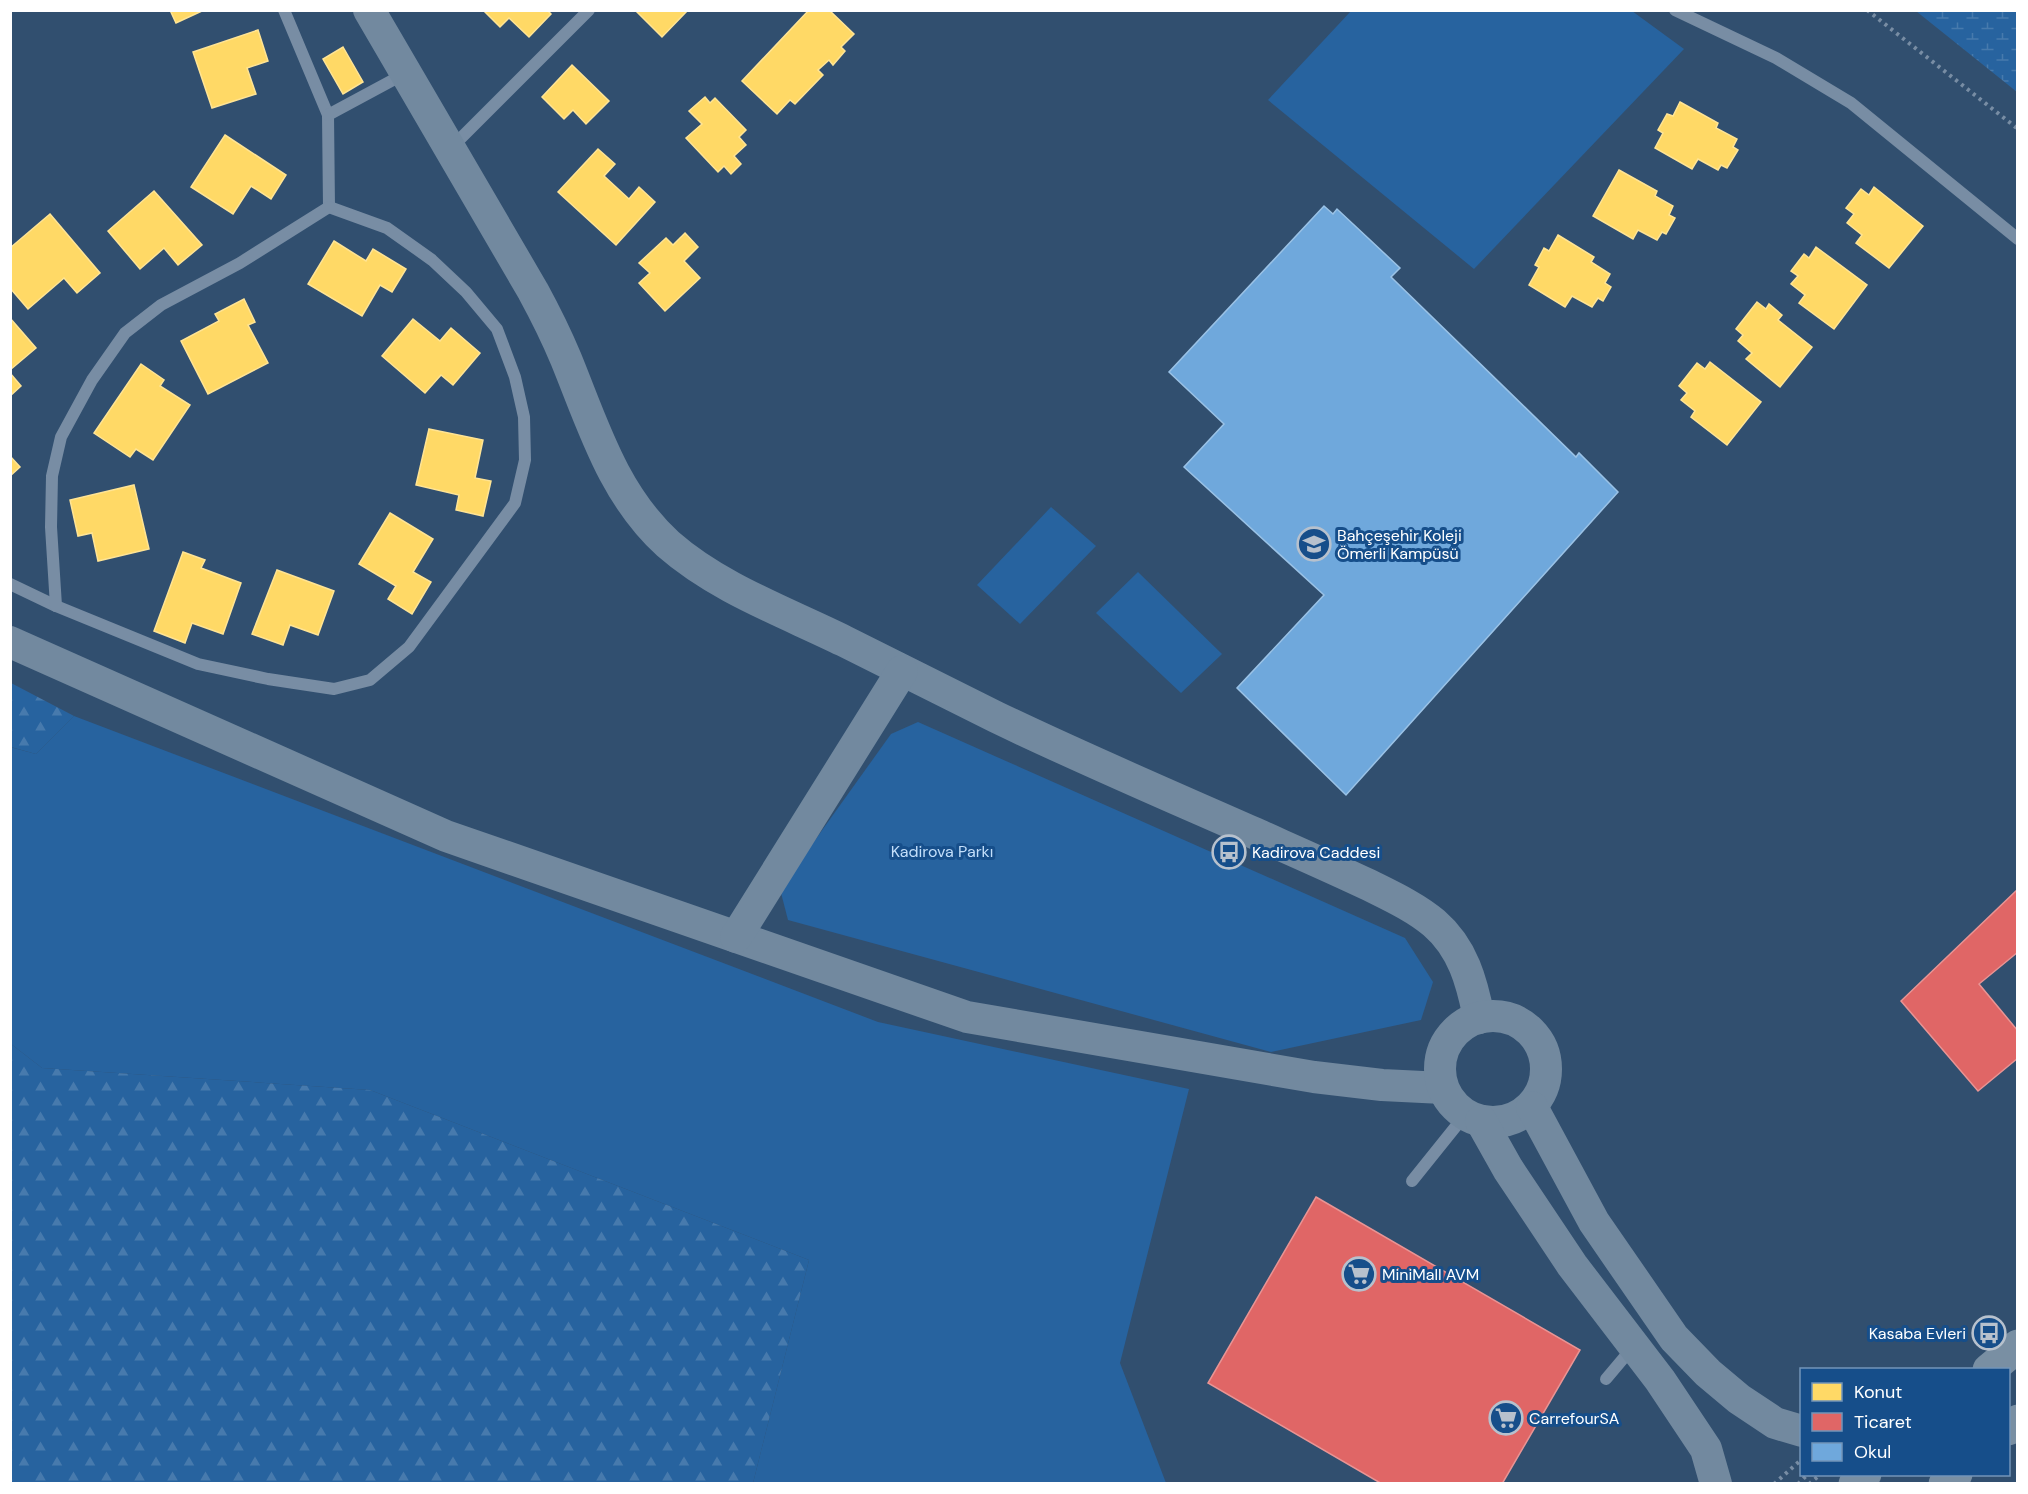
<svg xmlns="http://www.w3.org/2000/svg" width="2028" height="1494" font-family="'DM Sans',sans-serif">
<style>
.green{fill:#27639f}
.forest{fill:url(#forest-firs)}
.wetland{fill:url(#wetland-marsh)}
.homes{fill:#ffd966;stroke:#ffe494;stroke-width:1.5}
.shops{fill:#e06666;stroke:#e99494;stroke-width:1.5}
.schools{fill:#6fa8dc;stroke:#9ac2e6;stroke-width:1.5}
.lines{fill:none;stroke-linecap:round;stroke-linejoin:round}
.path{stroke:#788da4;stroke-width:4;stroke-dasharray:3 4.5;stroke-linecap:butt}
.lane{stroke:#788da4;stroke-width:12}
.secondary{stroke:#72899f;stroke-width:32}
.highway{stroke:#798fa3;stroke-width:33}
.labels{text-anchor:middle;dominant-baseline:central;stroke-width:6;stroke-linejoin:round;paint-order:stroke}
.poi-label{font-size:16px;fill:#fff;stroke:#164e8a;text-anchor:start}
.park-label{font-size:16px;fill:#c3dffb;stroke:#164e8a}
</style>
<defs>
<pattern id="forest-firs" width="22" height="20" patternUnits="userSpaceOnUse" patternTransform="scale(1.5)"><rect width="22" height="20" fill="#27639f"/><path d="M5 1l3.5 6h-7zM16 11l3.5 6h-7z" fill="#477aad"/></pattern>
<pattern id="wetland-marsh" width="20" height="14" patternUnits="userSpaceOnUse" patternTransform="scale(1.5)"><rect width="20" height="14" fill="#27639f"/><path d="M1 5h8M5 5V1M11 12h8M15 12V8" fill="none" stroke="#477aad"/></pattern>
</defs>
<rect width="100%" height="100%" fill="#314f6f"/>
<g class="green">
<polygon points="1351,11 1632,11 1684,49 1474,269 1268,100"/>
<polygon points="1051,507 1096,546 1020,624 977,585"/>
<polygon points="1138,572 1222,654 1181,693 1096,613"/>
<polygon points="74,716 878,1022 1189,1089 1120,1363 1166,1483 753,1483 809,1260 370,1090 42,1068 11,1044 10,747 36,754"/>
<polygon points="918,722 1405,938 1433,982 1421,1020 1271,1052 788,920 780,889 891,734"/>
</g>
<g class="forest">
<polygon points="11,683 74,716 36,754 11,747"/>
<polygon points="11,1044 42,1068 370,1090 809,1260 753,1483 11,1483"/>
</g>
<polygon class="wetland" points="1916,11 2017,11 2017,92"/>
<g class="homes">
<polygon points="170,10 204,10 176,23"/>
<polygon points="483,10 547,10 551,14 529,37 509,18 500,27"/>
<polygon points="635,10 688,10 662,37"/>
<polygon points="809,10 829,10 854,34 841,47 845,51 833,65 829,60 818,70 823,75 795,104 790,100 777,114 742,81"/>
<polygon points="258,30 268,61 247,68 256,94 212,108 193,52"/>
<polygon points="343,47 363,82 343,94 323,59"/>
<polygon points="572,65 609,101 586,124 573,110 564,119 542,97"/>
<polygon points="705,97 710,103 715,98 746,130 739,137 746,145 734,156 741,164 731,174 724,166 718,172 686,138 702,124 689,111"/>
<polygon points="1680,102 1718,123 1716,128 1737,139 1733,147 1738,150 1727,168 1721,165 1718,170 1698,159 1692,169 1655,148 1663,133 1658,130 1667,114 1673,116"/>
<polygon points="225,135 286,175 271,199 251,186 233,214 191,187"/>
<polygon points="598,149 615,164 604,176 629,199 639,187 655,202 616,245 558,192"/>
<polygon points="1619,170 1657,191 1655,196 1673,206 1669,215 1675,218 1666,234 1662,232 1657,240 1638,230 1633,239 1593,216"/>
<polygon points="1874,187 1923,226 1889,268 1856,243 1862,235 1847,223 1854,214 1846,208 1861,189 1869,195"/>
<polygon points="154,191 202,245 178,265 164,248 140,269 108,231"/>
<polygon points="50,214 100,273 77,293 64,278 28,309 10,288 10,248"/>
<polygon points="685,233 698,247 684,261 700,278 665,311 639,283 650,273 639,263 666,238 673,245"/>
<polygon points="1558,235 1594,257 1591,262 1610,274 1605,283 1611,287 1603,301 1598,298 1592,307 1572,296 1565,307 1529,285 1539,267 1535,265 1544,248 1549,251"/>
<polygon points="334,241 366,261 373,249 406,269 392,292 380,285 362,316 308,284"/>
<polygon points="1816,247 1867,285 1834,329 1799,303 1805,295 1791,284 1798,276 1791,271 1804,254 1809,258"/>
<polygon points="244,299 255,322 248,325 268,363 208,394 181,341 219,321 215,314"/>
<polygon points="1757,302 1766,309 1769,304 1782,315 1778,320 1812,347 1780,387 1746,359 1752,353 1738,341 1743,335 1736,329"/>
<polygon points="10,318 36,348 10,370"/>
<polygon points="413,319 440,341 451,328 480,353 453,385 441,375 425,393 382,356"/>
<polygon points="1710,362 1761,402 1727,445 1691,417 1695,411 1681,400 1687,393 1679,386 1697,363 1705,369"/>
<polygon points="141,364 164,380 160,386 190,405 153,460 136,449 130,457 94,433"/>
<polygon points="10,373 21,386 10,396"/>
<polygon points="429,429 483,440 475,478 491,481 483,516 456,510 459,495 416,485"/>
<polygon points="10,456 20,467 10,476"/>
<polygon points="134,485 149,549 98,561 92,533 78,536 70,500"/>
<polygon points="390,513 433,539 413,572 431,582 412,614 388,599 396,586 359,564"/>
<polygon points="183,552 205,560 201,568 241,583 223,634 192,623 185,643 154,631"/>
<polygon points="277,570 334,591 318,635 290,625 283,645 252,634"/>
</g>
<g class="shops">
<polygon points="2018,889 2018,952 1979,984 2018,1031 2018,1058 1978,1091 1901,1001"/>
<polygon points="1316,1197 1580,1350 1502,1484 1382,1484 1208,1383"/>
</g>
<polygon class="schools" points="1324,206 1333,214 1337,209 1400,268 1391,277 1576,457 1579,453 1618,492 1346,795 1237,688 1324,595 1184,467 1224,424 1169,372"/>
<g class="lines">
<g class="path">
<polyline points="1867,10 2018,129"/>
<polyline points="1774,1484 1801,1460"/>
<polyline points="1798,1484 1808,1474"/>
<polyline points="1809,1484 1821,1474"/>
</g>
<g class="lane">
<polyline points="284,10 328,115 329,207"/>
<polyline points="1675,10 1776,58 1851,103 2018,239"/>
<polyline points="328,115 406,73"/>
<polyline points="451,148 589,10"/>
<polyline points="10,584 56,606 198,664 268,679 334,689 370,680 409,647 515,503 525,460 524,417 515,377 497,329 466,292 432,260 387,228 329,207"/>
<polyline points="56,606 51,527 52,476 61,437 92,380 125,333 161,305 240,263 329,207"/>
<polyline points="1412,1181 1465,1115"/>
<polyline points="1606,1379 1633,1347"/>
</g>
<g class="secondary">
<path d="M369 10 533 291C545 313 556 335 566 359 593 425 613 494 668 544 718 588 785 612 844 641 895 666 945 692 996 717 1081 758 1168 795 1254 833 1292 850 1331 867 1369 885 1391 896 1415 907 1434 923 1463 948 1472 982 1479 1018"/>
<polyline points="10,642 446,836 967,1017 1314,1077 1382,1085 1443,1088"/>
<polyline points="736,937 902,671"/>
<circle cx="1493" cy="1069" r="53"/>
<polyline points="1532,1107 1594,1222 1674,1338 1708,1373 1739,1399 1775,1423 1802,1431"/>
<polyline points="1481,1121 1508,1169 1572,1265 1660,1380 1706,1449 1716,1484"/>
</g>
<g class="highway">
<polyline points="1989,1370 2018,1346"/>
<polyline points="2008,1429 2018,1421"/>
<polyline points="1855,1484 1865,1474"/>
<polyline points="1945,1484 1956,1474"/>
</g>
</g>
<defs>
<g id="school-ring" transform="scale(1.725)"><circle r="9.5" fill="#164e8a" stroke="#b7c1cd" stroke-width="1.5"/><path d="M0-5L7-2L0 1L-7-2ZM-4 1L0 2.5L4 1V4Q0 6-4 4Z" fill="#b7c1cd"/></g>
<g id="bus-ring" transform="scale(1.725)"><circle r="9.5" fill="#164e8a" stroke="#b7c1cd" stroke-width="1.5"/><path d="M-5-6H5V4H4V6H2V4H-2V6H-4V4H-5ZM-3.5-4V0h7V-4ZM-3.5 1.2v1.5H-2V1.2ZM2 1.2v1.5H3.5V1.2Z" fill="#b7c1cd"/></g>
<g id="supermarket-ring" transform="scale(1.725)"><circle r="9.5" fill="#164e8a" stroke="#b7c1cd" stroke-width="1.5"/><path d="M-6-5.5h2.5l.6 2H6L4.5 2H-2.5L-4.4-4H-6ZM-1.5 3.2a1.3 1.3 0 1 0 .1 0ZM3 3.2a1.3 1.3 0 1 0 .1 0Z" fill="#b7c1cd"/></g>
</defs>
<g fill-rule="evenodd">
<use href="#school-ring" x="1314" y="544"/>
<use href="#bus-ring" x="1229" y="852"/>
<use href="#supermarket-ring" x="1359" y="1274"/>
<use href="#bus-ring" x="1989" y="1333"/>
<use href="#supermarket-ring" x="1506" y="1418"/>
</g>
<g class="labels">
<g class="poi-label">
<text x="1337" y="535">Bahçeşehir Koleji<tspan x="1337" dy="18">Ömerli Kampüsü</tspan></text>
<text x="1252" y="852">Kadirova Caddesi</text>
<text x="1382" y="1274">MiniMall AVM</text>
<text x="1966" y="1333" text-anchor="end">Kasaba Evleri</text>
<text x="1529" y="1418">CarrefourSA</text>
</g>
<g class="park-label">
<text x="942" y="851">Kadirova Parkı</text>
</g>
</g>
<rect width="2028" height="1494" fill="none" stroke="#ffffff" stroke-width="24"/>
<rect x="1800" y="1368" width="210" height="108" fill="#164e8a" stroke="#7395b9" stroke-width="1.5"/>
<rect x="1812" y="1383" width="30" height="18" fill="#ffd966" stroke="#7395b9" stroke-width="1.5"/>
<text x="1854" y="1398" font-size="18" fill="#ffffff">Konut</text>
<rect x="1812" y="1413" width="30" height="18" fill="#e06666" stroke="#7395b9" stroke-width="1.5"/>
<text x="1854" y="1428" font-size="18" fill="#ffffff">Ticaret</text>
<rect x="1812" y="1443" width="30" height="18" fill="#6fa8dc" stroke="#7395b9" stroke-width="1.5"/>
<text x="1854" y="1458" font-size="18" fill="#ffffff">Okul</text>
</svg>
